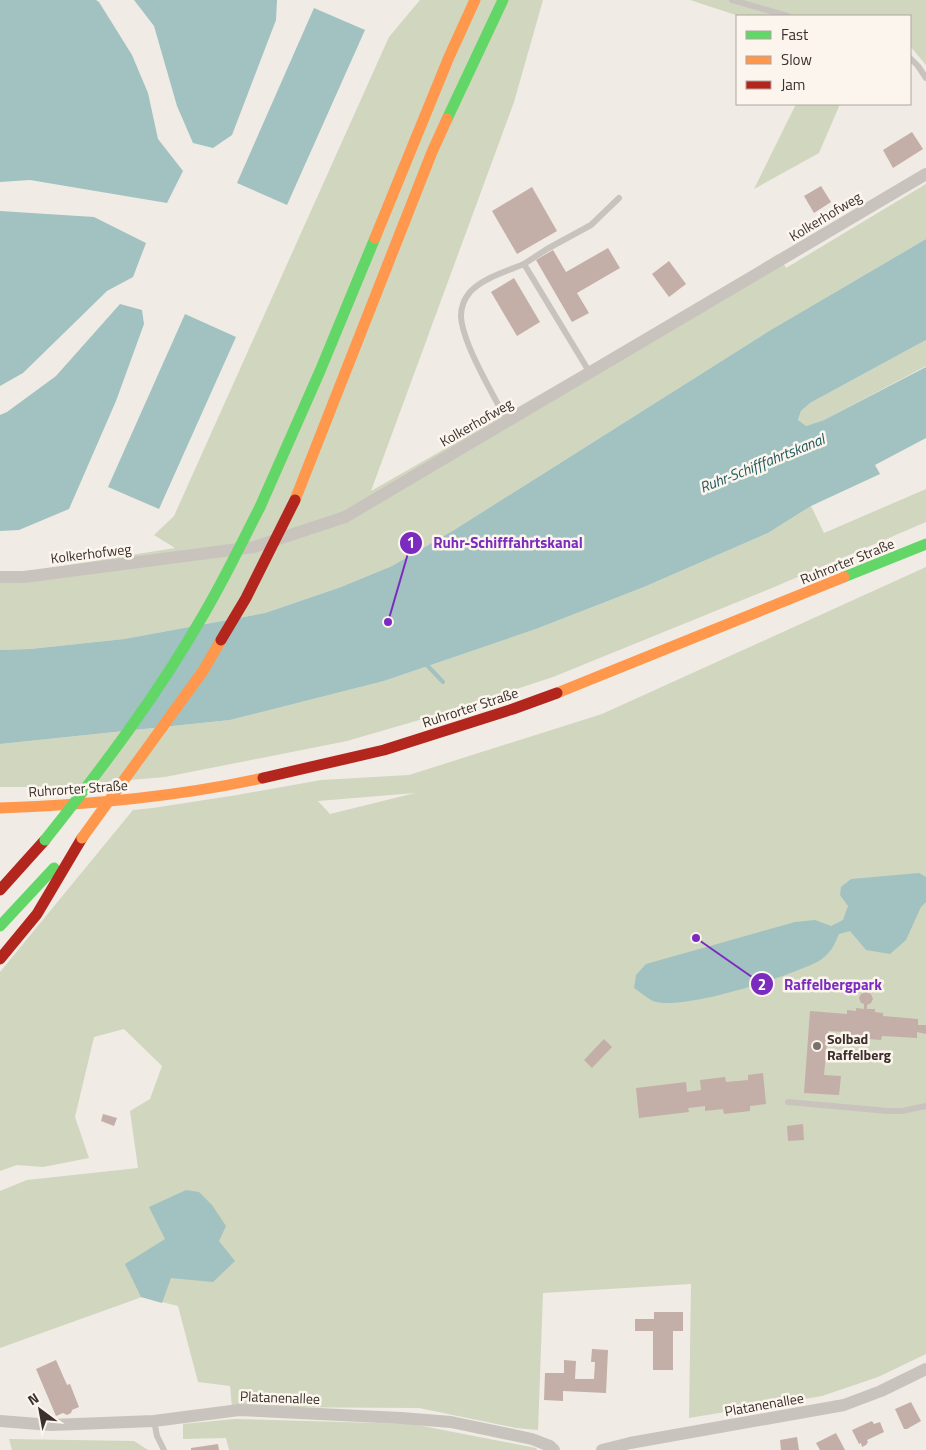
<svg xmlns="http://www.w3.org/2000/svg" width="926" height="1450" font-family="'Titillium Web',sans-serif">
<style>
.green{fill:#d1d6bf;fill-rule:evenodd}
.water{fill:#a1c2c1}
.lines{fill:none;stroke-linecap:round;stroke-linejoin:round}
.stream{stroke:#a1c2c1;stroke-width:4}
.building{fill:#c3afa7}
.lane{stroke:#c9c3be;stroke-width:6}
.street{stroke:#c9c3be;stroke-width:12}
.fast{stroke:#63d668;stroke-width:11}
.slow{stroke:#ff974d;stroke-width:11}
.jam{stroke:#b3261e;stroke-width:11}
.fast-bridge{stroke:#63d668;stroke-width:11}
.slow-bridge{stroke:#ff974d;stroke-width:11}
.jam-bridge{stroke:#b3261e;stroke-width:11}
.poi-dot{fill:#7a716c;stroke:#fbf5ee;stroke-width:2}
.labels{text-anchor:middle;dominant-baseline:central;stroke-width:5;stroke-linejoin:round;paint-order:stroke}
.street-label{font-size:14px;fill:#3b302b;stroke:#fbf5ee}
.poi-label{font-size:14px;font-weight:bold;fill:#3b302b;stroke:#fbf5ee;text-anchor:start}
.water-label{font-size:15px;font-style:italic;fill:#1f5a5e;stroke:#fbf5ee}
.leader{fill:none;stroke:#7b2cbf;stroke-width:2}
.callout-dot{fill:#7b2cbf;stroke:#fbf5ee;stroke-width:2}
.mark-label{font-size:15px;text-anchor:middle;font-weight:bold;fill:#fff}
.callout-label{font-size:15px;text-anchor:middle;font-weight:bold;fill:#7b2cbf;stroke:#fbf5ee;stroke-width:5;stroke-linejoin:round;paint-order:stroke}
</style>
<rect width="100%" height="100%" fill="#f0ebe5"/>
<g class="green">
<polygon points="420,0 543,0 514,102 371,491 714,295 778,254 786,268 926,184 926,239 769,331 454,530 392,566 341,587 265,613 124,639 30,649 0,650 0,573 25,572 175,548 154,535 174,516 389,37"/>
<polygon points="690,0 926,0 926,65 910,46 910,16 739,16"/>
<polygon points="796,104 840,104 819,153 754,189"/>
<polygon points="926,340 926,366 824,420 806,426 798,421 801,411 810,403"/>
<polygon points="926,489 926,522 772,588 553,677 440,714 347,741 165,777 48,787 0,787 0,744 230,720 384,681 536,629 644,587 768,533 811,506 824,533"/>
<path d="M926 567V1354L878 1377 822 1396 689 1418 691 1284 543 1293 538 1430 516 1428 419 1408 232 1407 230 1386 198 1382 178 1306 142 1297 0 1348V1191L27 1180 138 1168 130 1111 150 1099 162 1066 124 1029 94 1037 75 1117 89 1158 43 1167 17 1165 0 1171V972L133 810 153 808 237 795 321 780 409 775 602 714ZM415 793 330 814 318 801Z"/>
<polygon points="235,1419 412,1424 536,1448 537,1450 229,1450 226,1438 183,1439 183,1424"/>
<polygon points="9,1439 134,1441 148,1450 12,1450"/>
</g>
<g class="water">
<polygon points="0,0 96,0 99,2 132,55 148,93 158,139 183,171 167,203 30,180 0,182"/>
<polygon points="134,0 277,0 276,20 232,135 213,148 193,143 177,106 154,26"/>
<polygon points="314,8 365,30 287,205 237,183"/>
<polygon points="0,211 94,217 146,243 133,277 107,291 23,373 0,386"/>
<polygon points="926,239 926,340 810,403 801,411 798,420 806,426 824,420 926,367 926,438 875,465 880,474 811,506 768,533 644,587 536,629 384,681 230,720 0,744 0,650 30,649 124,639 265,613 341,587 392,566 454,530 769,331"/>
<polygon points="120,304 142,310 144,324 116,401 69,509 19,530 0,531 0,415 7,412 56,376"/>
<polygon points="185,314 236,337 159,509 108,487"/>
<path d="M919 873 926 877V902L921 907 906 940 890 954 866 950 850 931 839 934C834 946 830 954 819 961 790 976 682 1012 653 1001 647 998 640 992 634 988L636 975 646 964 795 922 815 920 831 926 843 920 848 906 840 895 841 887 851 879Z"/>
<polygon points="186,1190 199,1192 212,1205 226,1226 219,1241 235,1261 213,1282 171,1278 162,1303 141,1297 125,1264 165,1239 149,1207"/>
</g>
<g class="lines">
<polyline class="stream" points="424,662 443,682"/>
</g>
<g class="building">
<polygon points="912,132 923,149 893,168 883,150"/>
<polygon points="821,186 831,202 814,213 804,196"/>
<polygon points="532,187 557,231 517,254 492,211"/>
<polygon points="608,248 620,268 577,293 589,313 572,322 536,260 553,250 566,272"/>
<polygon points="669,261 686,284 669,297 652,274"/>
<polygon points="514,278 540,322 517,336 491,292"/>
<polygon points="866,992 871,994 873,999 871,1003 867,1005 867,1009 875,1009 875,1012 883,1013 883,1016 918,1019 918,1025 926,1025 926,1034 917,1032 917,1038 882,1036 881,1040 845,1037 845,1032 828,1031 824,1075 841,1076 839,1095 804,1093 810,1011 847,1014 847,1010 856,1011 856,1008 864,1009 864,1004 861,1003 859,998 861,994"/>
<polygon points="604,1039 612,1047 592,1068 584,1060"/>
<polygon points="763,1073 766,1104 750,1106 750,1111 724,1114 723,1109 705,1111 705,1106 688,1108 689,1112 639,1118 636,1088 686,1082 687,1092 701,1090 700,1080 725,1077 726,1082 748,1080 748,1075"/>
<polygon points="103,1114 117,1118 114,1126 101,1121"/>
<polygon points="803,1124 804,1140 788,1141 787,1126"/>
<polygon points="654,1312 683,1312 683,1331 673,1331 673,1370 653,1370 653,1331 635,1331 635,1319 654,1319"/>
<polygon points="592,1349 608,1350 606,1393 563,1391 563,1401 544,1400 545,1373 564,1373 564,1360 576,1361 575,1379 594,1379 595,1362 591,1362"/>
<polygon points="56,1360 67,1385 70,1384 79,1407 72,1410 71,1413 67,1415 63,1413 56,1416 36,1369"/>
<polygon points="911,1402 921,1421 907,1429 904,1429 895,1409"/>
<polygon points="872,1421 874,1424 880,1422 884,1432 867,1440 868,1442 866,1445 862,1447 861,1443 859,1444 852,1430"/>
<polygon points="836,1433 845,1450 820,1450 816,1443"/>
<polygon points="797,1437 799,1450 781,1450 780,1440"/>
<polygon points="218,1444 219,1450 191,1450 191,1448"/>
</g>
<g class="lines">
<g class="lane">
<polyline points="732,0 788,16"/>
<polyline points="910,58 918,66 926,78"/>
<polyline points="590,373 524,264 547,249 591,225 619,198"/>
<path d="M507 421C494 396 462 343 461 316 461 307 464 299 470 292 483 278 507 271 524 264"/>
<polyline points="788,1102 888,1111 902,1111 926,1106"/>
<polyline points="154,1421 157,1436 164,1450"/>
</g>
<g class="street">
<polyline points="0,577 24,577 254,547 345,517 926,174"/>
<polyline points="0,1421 51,1425 154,1421 239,1410 401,1418 451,1422 532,1439 550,1446 554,1450"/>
<polyline points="602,1450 630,1443 844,1405 881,1391 926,1369"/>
</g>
<g class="fast">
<polyline points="447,119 503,0"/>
<polyline points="260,507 320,371 375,238"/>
<polyline points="844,577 926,544"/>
<polyline points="0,926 54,868"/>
</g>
<g class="slow">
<polyline points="375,238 449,57 475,0"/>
<polyline points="295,500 432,152 447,119"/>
<polyline points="557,693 844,577"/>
<path d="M0 808C88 805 176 797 263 778"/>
</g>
<g class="jam">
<polyline points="263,778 384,750 513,709 557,693"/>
<polyline points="0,890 45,840"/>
<polyline points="0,959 37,914 82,838"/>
</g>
<path class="fast-bridge" d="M45 840C103 767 159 693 205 612 225 578 242 542 260 507"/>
<polyline class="slow-bridge" points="82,838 203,671 221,640"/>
<polyline class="jam-bridge" points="221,640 246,598 295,500"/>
</g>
<circle class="poi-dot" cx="817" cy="1046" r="5"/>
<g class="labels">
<g class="street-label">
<text transform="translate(825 216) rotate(-31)">Kolkerhofweg</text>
<text transform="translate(476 422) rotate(-30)">Kolkerhofweg</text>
<text transform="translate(91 553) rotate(-7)">Kolkerhofweg</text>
<text transform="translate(847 561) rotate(-22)">Ruhrorter Straße</text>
<text transform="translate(470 707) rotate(-18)">Ruhrorter Straße</text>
<text transform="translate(78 788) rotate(-4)">Ruhrorter Straße</text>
<text transform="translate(280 1397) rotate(2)">Platanenallee</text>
<text transform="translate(764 1404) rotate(-10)">Platanenallee</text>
</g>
<g class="poi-label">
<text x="827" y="1038">Solbad<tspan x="827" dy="16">Raffelberg</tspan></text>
</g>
<g class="water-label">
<text transform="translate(762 463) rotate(-22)">Ruhr-Schifffahrtskanal</text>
</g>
</g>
<path class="leader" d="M388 622L411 543M696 938L762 984"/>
<g class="callout-dot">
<circle cx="388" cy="622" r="5"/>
<circle cx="696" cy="938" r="5"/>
<circle cx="411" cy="543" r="12"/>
<circle cx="762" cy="984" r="12"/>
</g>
<g class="mark-label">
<text x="411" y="548">1</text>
<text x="762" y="990">2</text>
</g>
<g class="callout-label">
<text x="508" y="548">Ruhr-Schifffahrtskanal</text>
<text x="833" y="990">Raffelbergpark</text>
</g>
<rect x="736" y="15" width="175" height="90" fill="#fbf5ee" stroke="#aea6a0"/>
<rect x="746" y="31" width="25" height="8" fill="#63d668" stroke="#aea6a0"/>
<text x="781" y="40" font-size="15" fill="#3b302b">Fast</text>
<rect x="746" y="56" width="25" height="8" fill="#ff974d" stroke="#aea6a0"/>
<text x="781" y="65" font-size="15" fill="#3b302b">Slow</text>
<rect x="746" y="81" width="25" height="8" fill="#b3261e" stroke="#aea6a0"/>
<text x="781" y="90" font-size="15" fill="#3b302b">Jam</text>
<g transform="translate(40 1410) rotate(328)" stroke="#fbf5ee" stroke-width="4" paint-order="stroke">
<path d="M0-4L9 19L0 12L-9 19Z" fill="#3b302b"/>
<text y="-8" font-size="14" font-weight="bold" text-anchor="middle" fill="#3b302b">N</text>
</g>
</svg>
